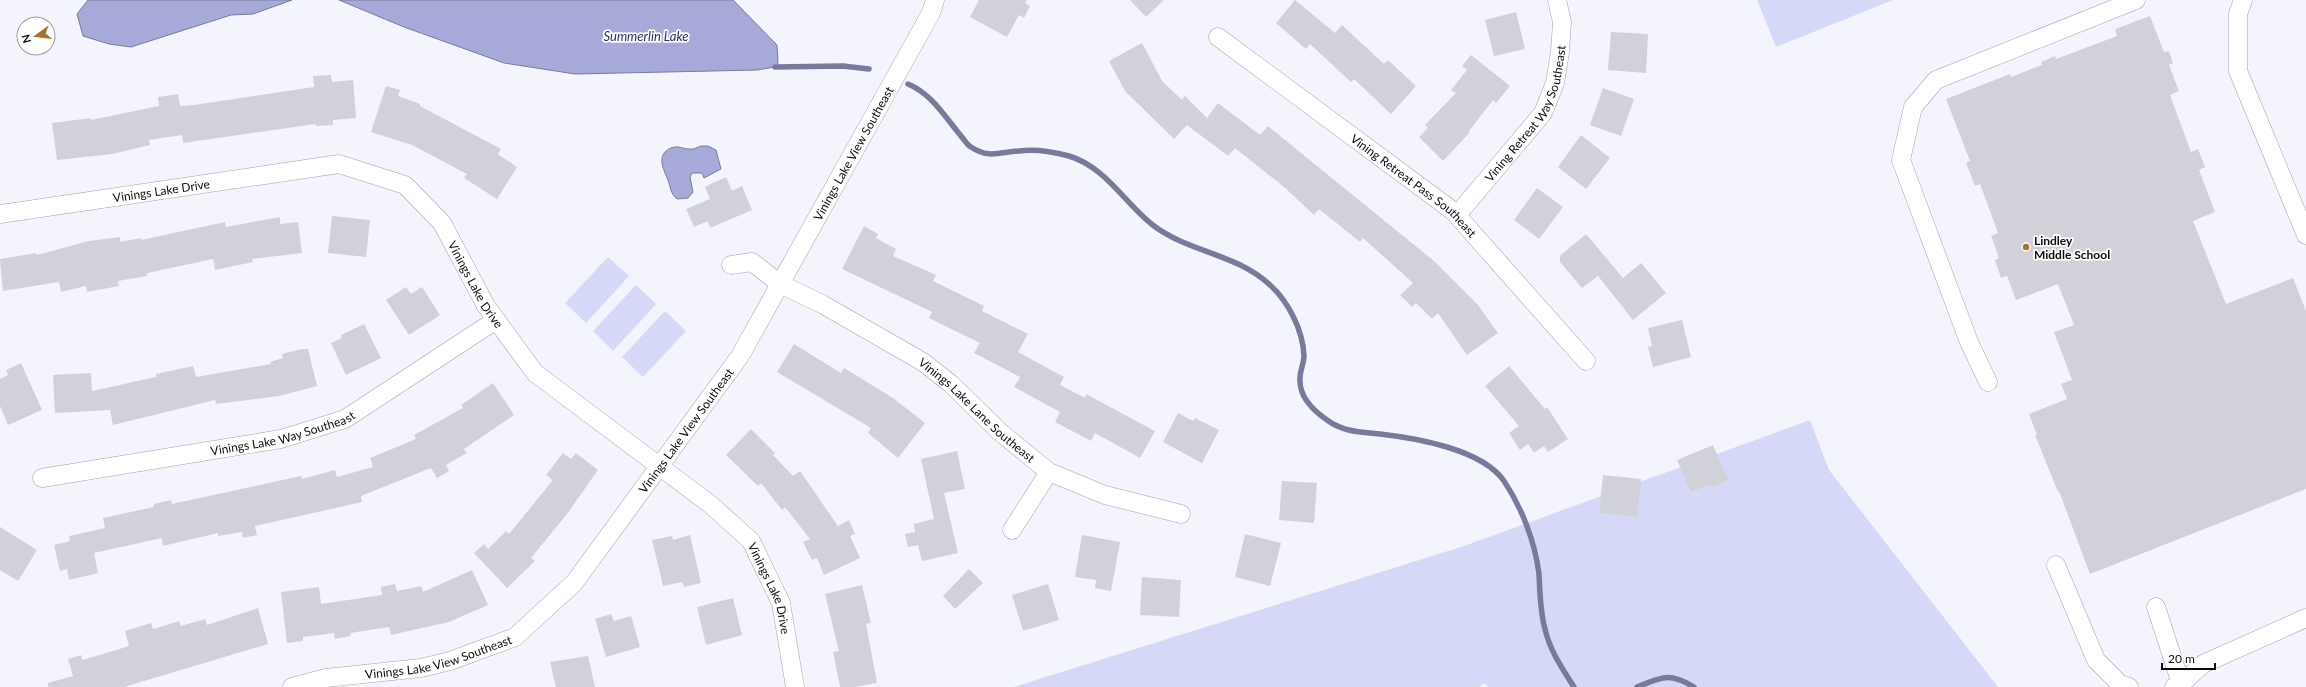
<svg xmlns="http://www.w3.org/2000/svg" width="2306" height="687" font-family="Lato,sans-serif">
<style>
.green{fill:#d5d8f6}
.water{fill:#a7aad8;stroke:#787a9b}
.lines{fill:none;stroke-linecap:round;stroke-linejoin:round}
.stream{stroke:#787a9b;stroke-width:5.5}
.building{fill:#d1d2d9}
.minor-casing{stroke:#a1a1a8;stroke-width:19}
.minor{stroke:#fff;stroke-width:18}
.poi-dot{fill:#a6732a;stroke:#fff;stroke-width:1.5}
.labels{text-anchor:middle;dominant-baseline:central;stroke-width:3.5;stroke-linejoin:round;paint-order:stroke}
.street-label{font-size:12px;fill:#0b0b0d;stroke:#fff}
.poi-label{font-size:12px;font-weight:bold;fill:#0b0b0d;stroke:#fff;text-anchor:start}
.water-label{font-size:13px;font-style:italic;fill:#2f2b63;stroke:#fff}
</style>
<rect width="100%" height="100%" fill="#f4f5fc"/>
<g class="green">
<polygon points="1757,0 1893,0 1776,47"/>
<polygon points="608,257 629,276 586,323 565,303"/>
<polygon points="636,285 656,304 613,351 593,331"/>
<polygon points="665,311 686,331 643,377 622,357"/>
<polygon points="1810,420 1829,470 1998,687 1489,687 1484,683 1479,687 1014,687 1464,546"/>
</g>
<g class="water">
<polygon points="88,0 292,0 253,14 231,15 131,47 109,44 83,36 77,14"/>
<polygon points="339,0 733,0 777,45 778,63 775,67 757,70 575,74 504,63 404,27"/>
<path d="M701 146H708L716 150 721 169 704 178 702 173H692L690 177 693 192 688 198 677 199C670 193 671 188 668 180 664 170 655 155 671 148 678 145 683 149 689 149 693 150 698 147 701 146Z"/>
</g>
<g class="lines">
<g class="stream">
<polyline points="775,67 843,66 869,69"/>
<path d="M908 84C932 94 945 117 961 136 964 139 967 145 971 147 989 159 1000 152 1019 151 1035 149 1054 152 1069 156 1106 167 1125 204 1154 226 1189 252 1237 254 1270 285 1288 301 1303 330 1304 356 1304 364 1299 372 1300 381 1300 398 1314 411 1327 420 1343 432 1361 432 1380 434 1415 438 1482 449 1504 481 1522 508 1535 542 1539 574 1540 593 1540 611 1545 629 1550 651 1562 668 1574 687"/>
<path d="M1637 687C1662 677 1669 672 1694 687"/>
</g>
</g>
<g class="building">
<polygon points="979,0 1027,0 1025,3 1030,6 1024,18 1019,15 1007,37 970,17"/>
<polygon points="1130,0 1164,0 1146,17"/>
<polygon points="1295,0 1335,33 1342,25 1384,64 1388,60 1416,86 1391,114 1354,79 1351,82 1310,44 1306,49 1276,23"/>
<polygon points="1516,12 1525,49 1494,56 1485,20"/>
<polygon points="2150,16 2164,52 2169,51 2173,63 2169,65 2179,91 2170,95 2191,152 2198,149 2205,167 2199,170 2215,212 2193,221 2226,304 2293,278 2306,311 2306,489 2090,574 2059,491 2058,492 2035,435 2037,435 2029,414 2067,399 2061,384 2072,380 2054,332 2074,325 2058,284 2016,300 2007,276 2001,278 1995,260 1999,258 1991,236 1998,233 1980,184 1975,186 1966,163 1970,161 1946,99 2010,74 2011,77 2042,65 2041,62 2055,56 2056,59 2117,36 2115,29"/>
<polygon points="1611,32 1648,34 1646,73 1608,70"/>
<polygon points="1142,43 1162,81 1182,100 1185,96 1207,118 1218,103 1260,135 1268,126 1434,261 1478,305 1498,333 1467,355 1438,313 1432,319 1416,303 1412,307 1400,295 1413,283 1363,238 1360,242 1319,209 1314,215 1284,187 1235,148 1228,156 1187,125 1174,139 1125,91 1109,61"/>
<polygon points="1471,55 1510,86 1496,103 1493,100 1469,131 1470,132 1443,161 1419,137 1428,128 1425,125 1456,93 1451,90 1467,70 1462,66"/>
<polygon points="331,75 332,82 353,80 356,118 333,120 333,125 316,126 316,124 183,143 182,135 149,140 150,145 112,154 57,160 52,123 91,118 91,120 159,106 158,97 178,94 180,106 194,105 314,87 313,76"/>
<polygon points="386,86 400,90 398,96 420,104 420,106 501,149 498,154 517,167 497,199 464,178 467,174 412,145 371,132"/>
<polygon points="1603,88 1634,99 1621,136 1590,125"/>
<polygon points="1581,135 1610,158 1586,189 1558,167"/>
<polygon points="726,177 732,191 742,186 752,210 710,228 708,221 694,227 686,209 710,199 705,187"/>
<polygon points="1537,188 1563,207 1539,239 1514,220"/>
<polygon points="332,216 370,220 366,257 328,253"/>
<polygon points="280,217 280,224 298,222 302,253 252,259 253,262 215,270 213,259 147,273 147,276 118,281 119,286 87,292 86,286 61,292 59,282 3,291 0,259 36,253 37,255 89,241 120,237 120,242 141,238 141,240 225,222 226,227"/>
<polygon points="864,226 878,234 876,238 896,249 893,256 936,275 933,281 984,306 982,311 1028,334 1018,352 1064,377 1060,385 1085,398 1086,394 1155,431 1140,458 1095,433 1091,441 1055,422 1060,412 1014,387 1020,377 974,353 980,343 929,318 932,312 842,269"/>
<polygon points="1586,234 1623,278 1641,263 1666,293 1633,320 1598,276 1582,288 1560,262 1560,256"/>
<polygon points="406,287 411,294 422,287 440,315 409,335 386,300"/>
<polygon points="1682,320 1691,357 1653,367 1648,347 1652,346 1648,328"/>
<polygon points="364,324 381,358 346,375 331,343 342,338 341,335"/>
<polygon points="794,344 841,373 844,368 893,398 925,423 898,458 868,433 871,428 777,372"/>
<polygon points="302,349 308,349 317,386 279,396 216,404 215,400 113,425 110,410 55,413 53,375 91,373 92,391 156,377 156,374 193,366 196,377 271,364 270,362 283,358 282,354"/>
<polygon points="21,363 42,410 8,425 0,406 0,379 8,375 6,370"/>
<polygon points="1509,366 1545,409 1547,407 1568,439 1548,452 1544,446 1534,453 1528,444 1520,450 1509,433 1519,426 1485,386"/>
<polygon points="493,383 514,415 464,449 467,453 446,465 449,471 437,478 431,468 361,496 362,502 255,526 257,535 243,538 242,532 218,536 218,533 163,546 162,538 94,553 98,573 69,580 67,569 60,571 54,545 70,541 69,536 105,528 103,518 154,507 154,504 171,500 172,504 301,476 302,479 335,470 337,477 373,467 370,458 416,439 414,435 463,408 461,405"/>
<polygon points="1178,413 1193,421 1195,418 1219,430 1202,463 1163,442"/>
<polygon points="751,429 775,453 773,455 793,476 800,471 838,526 849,520 855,534 850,536 860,558 824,575 817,558 812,560 803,542 810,539 785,507 782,510 761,483 758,486 726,455"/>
<polygon points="1713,445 1728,480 1712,487 1710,484 1691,492 1677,460"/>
<polygon points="957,451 965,489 944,493 958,553 922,561 918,545 908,547 905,534 915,532 914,524 934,519 921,459"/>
<polygon points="563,453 571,459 576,453 598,470 567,514 531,558 535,561 507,588 474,553 484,544 488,549 506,531 509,534 553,480 546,475"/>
<polygon points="1603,475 1641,479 1637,517 1599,513"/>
<polygon points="1282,481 1317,483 1314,523 1279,520"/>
<polygon points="0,527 37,550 18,581 0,570"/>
<polygon points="1245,534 1281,543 1270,586 1235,577"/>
<polygon points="690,535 701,583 684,587 682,582 663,586 652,540 672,536 673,540"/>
<polygon points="1082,535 1120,542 1111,591 1095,588 1096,580 1075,577"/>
<polygon points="969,569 983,583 955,609 943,596"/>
<polygon points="472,570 488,605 449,622 391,635 389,627 350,633 351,636 335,639 334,633 303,637 303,641 287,643 281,592 319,587 321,604 382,595 381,587 395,584 397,591 421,586 423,592"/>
<polygon points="1142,577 1181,580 1179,617 1140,615"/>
<polygon points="1048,584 1059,620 1023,631 1012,595"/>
<polygon points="862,585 871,623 866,624 877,683 854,687 840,687 833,652 839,651 825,594"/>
<polygon points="733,598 742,635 706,645 697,607"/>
<polygon points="258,608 268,644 124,687 48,687 48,683 73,676 68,659 81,655 83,660 129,646 125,631 151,623 153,629 179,621 181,626 205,619 207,625"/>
<polygon points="611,614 614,621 631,616 640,647 606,657 595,619"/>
<polygon points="588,656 595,687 556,687 550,662"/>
</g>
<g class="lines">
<g class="minor-casing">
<g id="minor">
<polyline points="2243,0 2238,14 2238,71 2306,235"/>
<path id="s1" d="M1218 37 1453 211 1586 361"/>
<path id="s2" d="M0 214 339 164 405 185 442 223 486 306 535 373 711 505 751 541 781 603 795 687"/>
<path id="s3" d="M1457 215 1543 113 1555 83 1560 52 1562 22 1557 0"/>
<path id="s4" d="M731 265 752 262 780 284 822 304 923 362 951 384 1000 432 1049 472 1105 495 1181 514"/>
<polyline points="1988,382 1969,342 1901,160 1913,107 1936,80 2136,0"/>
<path id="s5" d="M42 478 281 439 345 419 496 320"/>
<polyline points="1012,530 1049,472"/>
<polyline points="2056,565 2096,660 2120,684 2129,687"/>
<polyline points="2156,607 2181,684"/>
<path id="s6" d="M292 687 326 678 421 668 450 661 515 637 574 583 740 356 931 13 935 0"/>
<polyline points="2174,687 2181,684 2203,664 2306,618"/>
</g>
</g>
<use href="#minor" class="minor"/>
</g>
<circle class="poi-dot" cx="2026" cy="247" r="4"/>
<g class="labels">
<g class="street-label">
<text stroke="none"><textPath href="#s3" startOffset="125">Vining Retreat Way Southeast</textPath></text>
<text stroke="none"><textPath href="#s6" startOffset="823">Vinings Lake View Southeast</textPath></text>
<text stroke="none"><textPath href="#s1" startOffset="246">Vining Retreat Pass Southeast</textPath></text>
<text stroke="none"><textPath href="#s2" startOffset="163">Vinings Lake Drive</textPath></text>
<text stroke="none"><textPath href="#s2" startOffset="535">Vinings Lake Drive</textPath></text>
<text stroke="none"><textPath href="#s4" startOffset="292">Vinings Lake Lane Southeast</textPath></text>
<text stroke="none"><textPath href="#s5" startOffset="245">Vinings Lake Way Southeast</textPath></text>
<text stroke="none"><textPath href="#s6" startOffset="499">Vinings Lake View Southeast</textPath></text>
<text stroke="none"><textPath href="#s2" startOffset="967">Vinings Lake Drive</textPath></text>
<text stroke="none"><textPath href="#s6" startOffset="150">Vinings Lake View Southeast</textPath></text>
</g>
<g class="poi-label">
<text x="2034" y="240">Lindley<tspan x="2034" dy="14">Middle School</tspan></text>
</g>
<g class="water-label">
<text x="646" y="36">Summerlin Lake</text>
</g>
</g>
<g transform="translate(36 36) rotate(255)"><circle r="19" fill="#ffffff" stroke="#9d9d9e"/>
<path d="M0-3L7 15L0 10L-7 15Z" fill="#a6732a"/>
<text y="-6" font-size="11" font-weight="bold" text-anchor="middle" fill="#0b0b0d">N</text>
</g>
<path d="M2162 663v6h53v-6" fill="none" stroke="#0b0b0d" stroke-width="2"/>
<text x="2168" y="663" font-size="12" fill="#0b0b0d" stroke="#ffffff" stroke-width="3" paint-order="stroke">20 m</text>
</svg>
